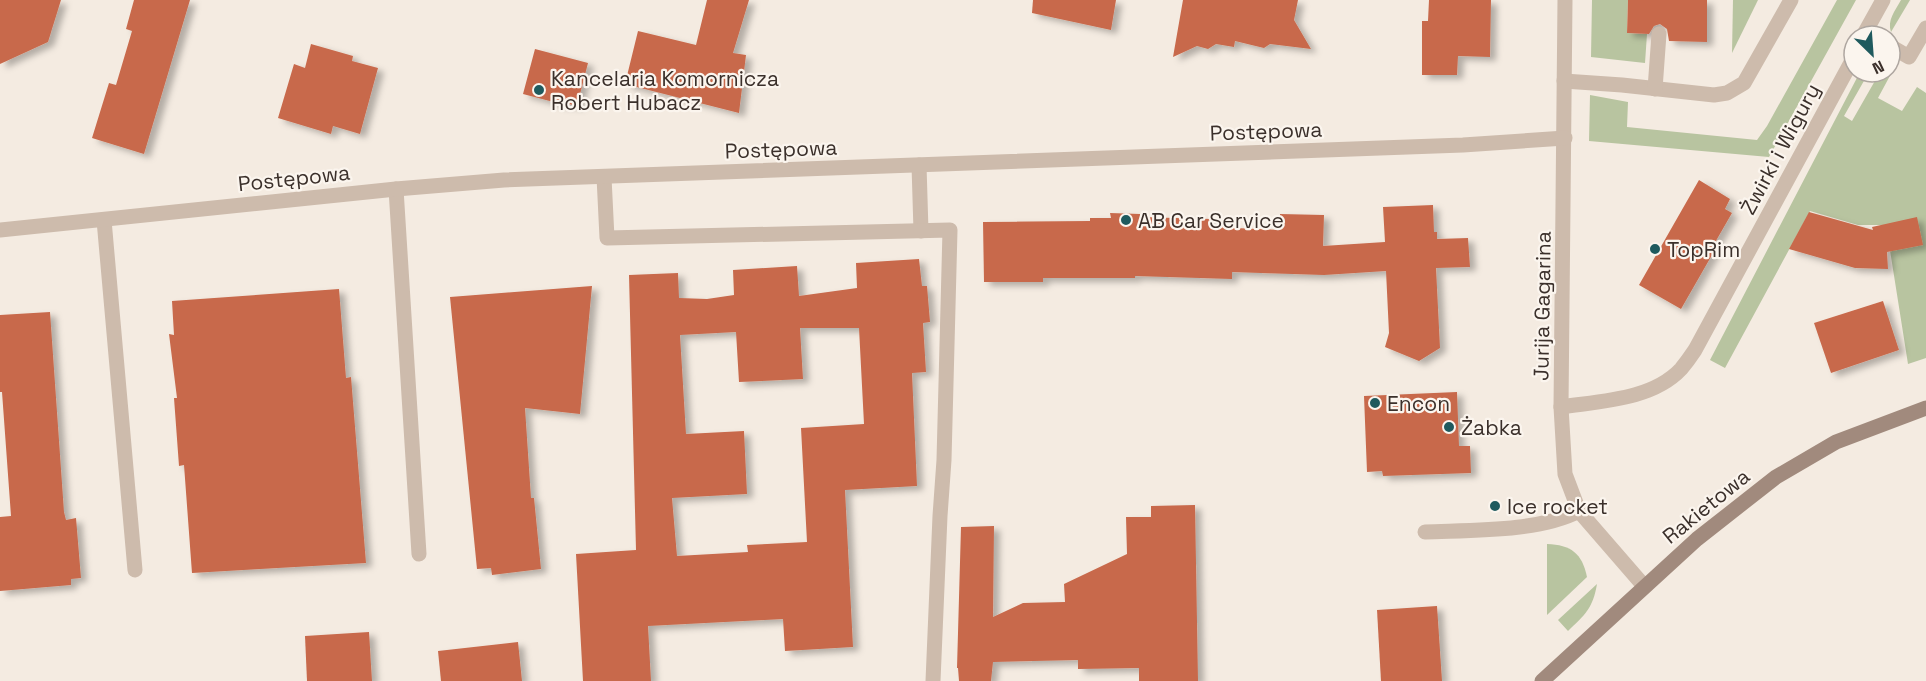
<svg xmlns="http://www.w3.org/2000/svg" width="1926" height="681" font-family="'Space Grotesk',sans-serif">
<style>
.green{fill:#b8c4a0}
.building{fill:#c8694b;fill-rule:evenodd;filter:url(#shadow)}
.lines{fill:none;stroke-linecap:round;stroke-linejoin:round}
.lane{stroke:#cdbbac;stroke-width:15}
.street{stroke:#cdbbac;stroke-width:15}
.secondary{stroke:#a18a7d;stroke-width:15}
.poi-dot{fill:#1f5a5e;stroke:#fbf5ee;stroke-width:2}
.labels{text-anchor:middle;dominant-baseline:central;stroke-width:4.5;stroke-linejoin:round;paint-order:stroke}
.poi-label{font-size:21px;fill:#3b302b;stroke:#fbf5ee;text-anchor:start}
.street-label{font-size:21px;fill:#3b302b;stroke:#fbf5ee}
</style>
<defs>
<filter id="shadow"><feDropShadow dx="6" dy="4" stdDeviation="3" flood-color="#0004"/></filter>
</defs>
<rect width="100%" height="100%" fill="#f4ebe1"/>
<g class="green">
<polygon points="1592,0 1628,0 1627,33 1647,34 1645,63 1591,57"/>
<polygon points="1733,0 1758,0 1732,53"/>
<polygon points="1837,0 1856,0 1769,157 1589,141 1590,95 1628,102 1627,127 1757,140 1767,126"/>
<path d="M1901 0H1910L1891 32C1887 20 1895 11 1901 0Z"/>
<polygon points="1890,57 1892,72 1878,98 1902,111 1917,87 1926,93 1926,358 1908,364 1886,225 1858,225 1810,211 1725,368 1710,360 1860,72 1869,72 1844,116 1852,121 1880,72 1890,72"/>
<path d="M1547 544C1571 545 1582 553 1587 577L1547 615Z"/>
<path d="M1597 584C1593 608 1585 615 1568 631L1558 620Z"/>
</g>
<g class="building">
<polygon points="0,0 61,0 48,42 0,64"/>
<polygon points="134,0 190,0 144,154 92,138 109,83 116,85 132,31 126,29"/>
<polygon points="707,0 749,0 733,53 746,55 739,113 625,84 638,31 696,45"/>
<polygon points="1033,0 1116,0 1111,30 1032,13"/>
<polygon points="1183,0 1298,0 1294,20 1311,49 1270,44 1264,48 1235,41 1234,47 1216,44 1208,49 1197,46 1173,57"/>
<polygon points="1429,0 1491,0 1490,57 1458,56 1457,75 1422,75 1422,21 1428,21"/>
<polygon points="1628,0 1707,0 1707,42 1669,41 1667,29 1660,24 1654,26 1649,34 1627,33"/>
<polygon points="311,44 353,56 352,61 378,68 360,134 333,126 331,134 278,118 294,64 305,68"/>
<polygon points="535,49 588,63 577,106 566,103 565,105 523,94"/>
<polygon points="1699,180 1730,199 1725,209 1732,213 1713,246 1716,248 1681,309 1639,285"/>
<polygon points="1433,205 1434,232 1437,232 1437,239 1468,238 1470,267 1436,268 1440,348 1419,361 1385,347 1389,333 1386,271 1324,275 1232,272 1232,279 1135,276 1135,278 1043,278 1043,282 984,282 983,222 1090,221 1090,218 1111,218 1110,213 1140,214 1140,217 1212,219 1212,227 1280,230 1280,214 1324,215 1323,246 1385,242 1383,207"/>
<polygon points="1809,212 1873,230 1872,227 1917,217 1923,245 1887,252 1888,269 1855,268 1789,249"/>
<path d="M919 259 922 286H927L930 322 923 323 926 372 912 373 917 486 845 490 853 647 785 651 783 619 648 626 651 681H583L576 554 636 550 629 275 678 273 679 298 707 299 734 295 733 270 797 266 799 296 857 288 856 263ZM800 328H859L864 424 801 428 807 542 747 545 748 552 677 556 672 498 747 494 744 431 686 434 680 335 736 332 739 382 803 379Z"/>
<polygon points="592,286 580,414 525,408 531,498 534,498 541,569 492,575 491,568 477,569 450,297"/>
<polygon points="339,289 346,378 351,377 366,563 192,573 184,465 179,466 174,398 177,398 169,334 174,335 172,301"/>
<polygon points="1883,301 1899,350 1831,373 1814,323"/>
<polygon points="50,312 64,512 66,520 76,518 81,578 71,579 71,585 0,591 0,517 11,516 2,392 0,392 0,315"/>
<polygon points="1457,392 1459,446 1470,446 1471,473 1383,476 1382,471 1367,472 1364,396"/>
<polygon points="1195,505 1198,681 1139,681 1139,668 1078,669 1078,660 993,662 991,681 959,681 958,668 957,668 961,527 994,526 993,617 1023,603 1065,602 1064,584 1127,554 1126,517 1151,517 1151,506"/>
<polygon points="1437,606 1442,681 1381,681 1377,610"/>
<polygon points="369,632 372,681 307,681 305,636"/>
<polygon points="518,642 522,681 441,681 438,651"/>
</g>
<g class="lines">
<g class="lane">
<polyline points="1564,81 1622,85 1714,95 1727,93 1744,83 1791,0"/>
<polyline points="1655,89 1659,34"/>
<path d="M1425 532C1472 530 1538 532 1579 511"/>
</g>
<g class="street">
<polyline points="1565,0 1561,407 1565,474 1579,511 1644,586"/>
<polyline points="1863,36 1883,0"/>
<polyline points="1890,46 1909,57 1926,28"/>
<polyline points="919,165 921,231"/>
<polyline points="604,177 607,238 950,230 944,460 940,516 933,681"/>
<polyline points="396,189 419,554"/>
<polyline points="104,220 135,570"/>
<polyline points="0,230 396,189 504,180 1463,145 1565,138"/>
<path d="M1561 407C1600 401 1652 400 1681 369 1686 363 1691 356 1695 350L1854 57"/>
</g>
<polyline class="secondary" points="1542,681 1697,539 1776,477 1836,442 1926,408"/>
</g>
<g class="poi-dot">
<circle cx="539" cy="90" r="6"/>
<circle cx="1126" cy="220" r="6"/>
<circle cx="1655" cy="249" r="6"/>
<circle cx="1375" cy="403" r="6"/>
<circle cx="1449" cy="427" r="6"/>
<circle cx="1495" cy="506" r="6"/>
</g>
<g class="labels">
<g class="poi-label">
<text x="551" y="78">Kancelaria Komornicza<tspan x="551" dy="24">Robert Hubacz</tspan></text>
<text x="1138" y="220">AB Car Service</text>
<text x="1667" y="249">TopRim</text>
<text x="1387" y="403">Encon</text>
<text x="1461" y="427">Żabka</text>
<text x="1507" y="506">Ice rocket</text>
</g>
<g class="street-label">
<text transform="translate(1266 131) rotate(-2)">Postępowa</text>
<text transform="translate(781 149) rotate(-2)">Postępowa</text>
<text transform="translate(1780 149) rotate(-62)">Żwirki i Wigury</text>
<text transform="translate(294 178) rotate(-6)">Postępowa</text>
<text transform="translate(1542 306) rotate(-89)">Jurija Gagarina</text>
<text transform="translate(1706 506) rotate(-39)">Rakietowa</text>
</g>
</g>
<g transform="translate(1872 54) rotate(155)"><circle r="28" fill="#fbf5ee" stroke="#aea6a0" stroke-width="1.5"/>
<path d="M0-4.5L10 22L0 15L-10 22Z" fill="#1f5a5e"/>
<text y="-9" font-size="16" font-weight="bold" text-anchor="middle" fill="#3b302b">N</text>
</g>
</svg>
